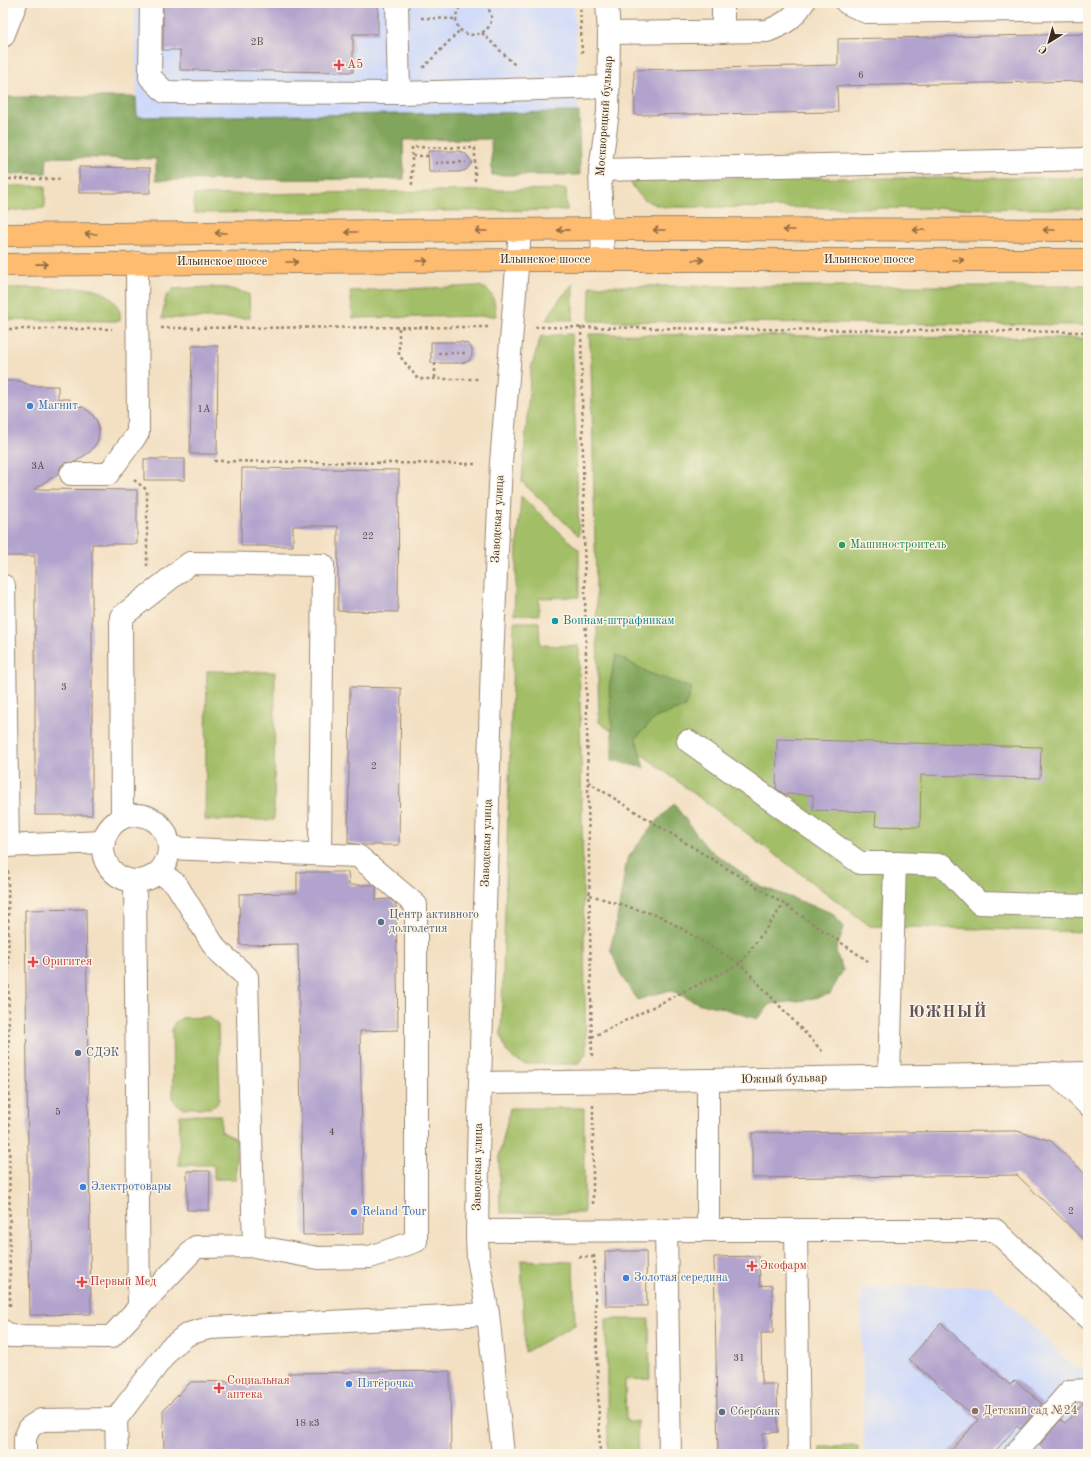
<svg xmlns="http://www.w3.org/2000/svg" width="1091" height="1457" font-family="'Old Standard TT',serif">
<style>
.built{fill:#cfdafa}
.green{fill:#a2be66;stroke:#6e7442}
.forest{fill:#81a55b;stroke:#5e683c}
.building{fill:#b1a3cd}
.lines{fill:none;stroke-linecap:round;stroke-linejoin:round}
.minor-casing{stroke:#978570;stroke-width:24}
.major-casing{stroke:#978570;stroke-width:24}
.path{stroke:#978570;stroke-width:2.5;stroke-dasharray:3 3;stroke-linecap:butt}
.minor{stroke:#fff;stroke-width:22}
.major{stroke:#febc70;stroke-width:22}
.oneway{stroke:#936c43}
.health-dot{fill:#e0444e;stroke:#fcf5e5;stroke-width:1.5}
.shop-dot{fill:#3f7fe0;stroke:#fcf5e5;stroke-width:1.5}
.leisure-dot{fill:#2e9e5b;stroke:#fcf5e5;stroke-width:1.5}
.culture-dot{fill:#0f9aa8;stroke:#fcf5e5;stroke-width:1.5}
.service-dot{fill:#5c6f8a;stroke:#fcf5e5;stroke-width:1.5}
.education-dot{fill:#8d6e63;stroke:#fcf5e5;stroke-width:1.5}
.labels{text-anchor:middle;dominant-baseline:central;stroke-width:3;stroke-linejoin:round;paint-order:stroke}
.number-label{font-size:10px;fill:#58484a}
.health-label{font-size:12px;fill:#be3a42;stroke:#fcf5e5;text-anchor:start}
.street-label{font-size:12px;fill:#3b2a1e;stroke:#fcf5e5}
.shop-label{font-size:12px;fill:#366cbe;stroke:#fcf5e5;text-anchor:start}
.leisure-label{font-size:12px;fill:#27864d;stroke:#fcf5e5;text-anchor:start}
.culture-label{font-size:12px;fill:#0d838f;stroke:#fcf5e5;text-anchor:start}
.service-label{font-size:12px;fill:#4e5e75;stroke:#fcf5e5;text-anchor:start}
.education-label{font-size:12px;fill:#785e54;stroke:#fcf5e5;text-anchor:start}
.district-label{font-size:16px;font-weight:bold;letter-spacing:1px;fill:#64545b;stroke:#fcf5e5}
</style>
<rect width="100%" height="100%" fill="#fcf5e5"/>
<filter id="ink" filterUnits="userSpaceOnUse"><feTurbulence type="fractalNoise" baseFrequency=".025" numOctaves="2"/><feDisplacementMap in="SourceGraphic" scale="8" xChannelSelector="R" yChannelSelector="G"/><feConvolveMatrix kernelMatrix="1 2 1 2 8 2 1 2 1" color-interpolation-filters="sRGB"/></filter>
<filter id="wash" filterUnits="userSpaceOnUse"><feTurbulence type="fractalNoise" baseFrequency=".012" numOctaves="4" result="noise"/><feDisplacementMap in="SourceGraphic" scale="16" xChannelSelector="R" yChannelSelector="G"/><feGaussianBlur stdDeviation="0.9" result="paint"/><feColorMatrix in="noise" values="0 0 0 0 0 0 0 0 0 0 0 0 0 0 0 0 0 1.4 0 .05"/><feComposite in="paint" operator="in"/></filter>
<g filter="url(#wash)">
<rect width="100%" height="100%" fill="#f3e0c3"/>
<g class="built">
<polygon points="135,3 574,3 579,112 137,117"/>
<polygon points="991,1286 1076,1369 1088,1367 1088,1454 864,1454 861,1287"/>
</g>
<g class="green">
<path d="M629 178H1088V209L665 207C645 203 637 196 629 178Z"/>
<polygon points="3,186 45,186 45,208 3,211"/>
<polygon points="566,189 567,210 194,213 194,195"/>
<polygon points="573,284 573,320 546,320 560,299"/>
<path d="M477 286C495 289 494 301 496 316L353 318 350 291Z"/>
<polygon points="590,286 1088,286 1088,325 589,321"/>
<polygon points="209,287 227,288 249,294 250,318 162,318 166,296 173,289"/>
<polygon points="3,288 92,288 108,295 115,302 120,312 120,321 3,320"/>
<polygon points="572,334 579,536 522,482 531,368 541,336"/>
<polygon points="589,334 1088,338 1088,932 870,926 599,722 591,360"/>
<polygon points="521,496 579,550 579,597 539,598 539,615 514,614 517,548"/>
<polygon points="514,622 539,622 540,645 579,646 586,1054 578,1064 525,1064 514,1059 506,1051 501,1035"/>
<polygon points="207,671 275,672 274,820 205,820"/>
<polygon points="208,1017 213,1020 218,1025 220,1098 217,1104 211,1108 183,1108 176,1104 173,1097 172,1028 175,1022 182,1018"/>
<polygon points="510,1108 584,1108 584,1213 500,1213 499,1157"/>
<polygon points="180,1115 221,1115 221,1131 237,1140 236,1179 214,1179 214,1165 179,1165"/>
<polygon points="521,1260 573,1262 575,1325 525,1352"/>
<polygon points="606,1319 649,1319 650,1379 625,1380 626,1421 637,1421 638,1454 608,1454"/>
<polygon points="858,1446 858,1454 820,1454 820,1447"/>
</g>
<g class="forest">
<polygon points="3,97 136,97 137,117 579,112 580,175 492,175 491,139 403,140 404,179 156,180 156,159 47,157 46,173 3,174"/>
<polygon points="616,655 649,673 692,688 685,707 655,718 636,738 644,768 612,760 612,726 609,687"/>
<polygon points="674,804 706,847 760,886 832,913 844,927 836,952 843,970 830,994 806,1000 771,1004 757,1019 719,1007 700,1004 670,990 637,1000 622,977 610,949 615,930 627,859 654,824"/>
</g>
<g id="blocks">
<g class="building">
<polygon points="163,3 378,3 378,34 353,34 353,72 180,70 180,50 163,50"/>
<polygon points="1088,34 1088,81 837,86 838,112 635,115 634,70 838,65 838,39"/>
<polygon points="428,151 459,151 465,153 472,162 466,170 459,172 429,172"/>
<polygon points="79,167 150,168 150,193 79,193"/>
<polygon points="431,342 462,342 468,344 472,349 472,355 469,361 462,363 431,363"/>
<polygon points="192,346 218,346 217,454 190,454"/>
<polygon points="3,381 20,381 32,386 58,386 58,399 70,399 70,404 83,407 91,413 97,421 99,432 97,442 91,451 75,462 64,463 60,467 59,473 34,489 137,490 137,544 92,544 92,815 35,815 35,556 3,556"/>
<rect x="144" y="459" width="41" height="21"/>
<polygon points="242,468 399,470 398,612 338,611 338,526 293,526 293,546 241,546"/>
<polygon points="350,687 401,688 399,845 362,845 348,843"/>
<polygon points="777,739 1041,747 1040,778 921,775 920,827 875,826 876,812 813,810 813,795 784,794 776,788"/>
<polygon points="297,872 348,872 349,885 373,885 376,887 376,900 390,899 396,904 398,1030 360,1031 364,1234 303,1235 298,944 240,945 239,894 297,893"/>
<polygon points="86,909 91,1314 30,1315 25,910"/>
<polygon points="1017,1131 1051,1141 1088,1177 1088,1244 1017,1175 752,1178 752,1133"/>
<polygon points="187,1171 210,1171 209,1210 187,1210"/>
<polygon points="605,1251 646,1251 647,1306 606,1306"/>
<polygon points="759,1256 760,1286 772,1285 773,1333 761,1333 762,1384 777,1384 778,1432 763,1433 763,1454 718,1454 714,1257"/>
<polygon points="941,1323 1010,1385 1015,1380 1042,1404 1020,1429 1017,1426 993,1454 948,1454 978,1420 909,1359"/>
<polygon points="450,1371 451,1454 164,1454 163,1410 191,1382 288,1380 288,1373"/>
<polygon points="1083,1403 1088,1403 1088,1454 1050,1454 1039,1445 1061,1420 1065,1423"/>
</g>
</g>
</g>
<g filter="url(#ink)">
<use href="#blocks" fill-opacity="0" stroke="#978570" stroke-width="1"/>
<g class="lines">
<g class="minor-casing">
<g id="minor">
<polyline points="151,3 150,77 165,92 399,93"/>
<polyline points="397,3 399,93 608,87"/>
<polyline points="723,3 723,32"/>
<polyline points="847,3 866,12 1088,9"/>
<path d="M609 33 767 31C783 25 793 19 803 3"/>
<polyline points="3,36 16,3"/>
<polyline points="600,170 1088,159"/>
<polyline points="603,260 600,170 608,112 609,33 607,3"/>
<polyline points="71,474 108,474 138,433 137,263"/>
<polyline points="4,586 8,846"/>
<polyline points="688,741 860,863 895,863 889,1077"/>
<circle cx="136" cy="848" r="33"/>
<polyline points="122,818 121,617 190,563 323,565 320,854"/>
<polyline points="3,846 104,842"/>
<polyline points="895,863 943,865 979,903 1088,906"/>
<polyline points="159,872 176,884 216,949 247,977 254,1246"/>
<polyline points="135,881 139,1308"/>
<polyline points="1055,1073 1088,1105"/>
<polyline points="481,1083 708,1080 1088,1073"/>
<polyline points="666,1230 670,1454"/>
<polyline points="708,1230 995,1230 1088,1318"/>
<polyline points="796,1230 799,1454"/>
<polyline points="477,1231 708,1230 708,1080"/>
<polyline points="3,1331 10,1336 111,1337 196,1247 254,1246 318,1258 370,1257 416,1241 416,905 358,856 169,848"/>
<polyline points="25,1454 25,1438 30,1427 41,1420 116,1419"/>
<polyline points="117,1454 116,1419 170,1348 188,1334 209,1328 488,1314"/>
<polyline points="503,1454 488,1314 478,1258 477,1238 478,1155 492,661 501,463 520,231"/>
<polyline points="1015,1454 1070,1391 1088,1390"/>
</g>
</g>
<g class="major-casing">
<g id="major">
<polyline points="3,235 602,229 1088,230"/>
<polyline points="3,265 518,260 1088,260"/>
</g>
</g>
<g class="path">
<path d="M464 3C459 6 456 13 456 19 458 49 510 32 484 3"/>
<polyline points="580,3 582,53"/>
<polyline points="421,18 456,19"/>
<polyline points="482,33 515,65"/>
<polyline points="423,68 461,29"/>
<polyline points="412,156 412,147 475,148 475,184"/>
<polyline points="435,163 466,162"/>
<polyline points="3,179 63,179"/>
<polyline points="412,185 412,156 428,156"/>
<polyline points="535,327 1088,332"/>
<polyline points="581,327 592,1058"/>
<polyline points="161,328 488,327"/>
<polyline points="399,328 399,355 418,379 479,379"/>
<polyline points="3,329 112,329"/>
<polyline points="438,353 467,353"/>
<polyline points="435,363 435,379"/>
<polyline points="214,461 476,464"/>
<polyline points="134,480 147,490 147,566"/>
<polyline points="588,782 784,904 868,961"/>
<polyline points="8,871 10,1308"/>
<polyline points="590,895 662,917 740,964 784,904"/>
<polyline points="592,1037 740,964 824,1053"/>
<polyline points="593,1105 593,1206"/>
<polyline points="594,1255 600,1454"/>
<polyline points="579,1257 594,1257"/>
</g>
<use href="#minor" class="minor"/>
<use href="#major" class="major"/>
</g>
<defs><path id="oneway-shaft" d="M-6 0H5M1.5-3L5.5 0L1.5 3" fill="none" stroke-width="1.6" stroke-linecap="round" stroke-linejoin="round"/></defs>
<g class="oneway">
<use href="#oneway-shaft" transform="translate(563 230) rotate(179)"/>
<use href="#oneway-shaft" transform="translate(659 230) rotate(-180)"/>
<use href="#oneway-shaft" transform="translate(789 230) rotate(-180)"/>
<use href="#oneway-shaft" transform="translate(919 230) rotate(-180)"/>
<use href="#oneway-shaft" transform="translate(1049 230) rotate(-180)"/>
<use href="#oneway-shaft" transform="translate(481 231) rotate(180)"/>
<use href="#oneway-shaft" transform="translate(351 232) rotate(180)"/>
<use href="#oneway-shaft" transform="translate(221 233) rotate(180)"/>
<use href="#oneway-shaft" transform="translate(91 234) rotate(180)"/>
<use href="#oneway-shaft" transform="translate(698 260)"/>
<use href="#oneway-shaft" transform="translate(958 260)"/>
<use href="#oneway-shaft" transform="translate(422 261)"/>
<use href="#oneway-shaft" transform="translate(292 262)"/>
<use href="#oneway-shaft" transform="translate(42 264) rotate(-1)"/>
</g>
</g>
<g class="health-dot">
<path d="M337 59h4v4h4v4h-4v4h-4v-4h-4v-4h4z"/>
<path d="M31 956h4v4h4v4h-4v4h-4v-4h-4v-4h4z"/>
<path d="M750 1260h4v4h4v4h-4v4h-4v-4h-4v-4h4z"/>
<path d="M80 1276h4v4h4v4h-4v4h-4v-4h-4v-4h4z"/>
<path d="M217 1382h4v4h4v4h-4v4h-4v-4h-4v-4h4z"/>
</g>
<g class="shop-dot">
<circle cx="30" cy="406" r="4"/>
<circle cx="83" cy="1187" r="4"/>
<circle cx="354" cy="1212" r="4"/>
<circle cx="626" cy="1278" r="4"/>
<circle cx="349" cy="1384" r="4"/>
</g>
<circle class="leisure-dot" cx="842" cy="545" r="4"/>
<circle class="culture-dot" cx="555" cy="621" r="4"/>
<g class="service-dot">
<circle cx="381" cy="922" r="4"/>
<circle cx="78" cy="1053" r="4"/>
<circle cx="722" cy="1412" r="4"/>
</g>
<circle class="education-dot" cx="975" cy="1411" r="4"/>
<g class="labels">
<g class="number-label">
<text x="257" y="42">2В</text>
<text x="861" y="75">6</text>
<text x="204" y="409">1А</text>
<text x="38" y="466">3А</text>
<text x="368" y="536">22</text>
<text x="64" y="687">3</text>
<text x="374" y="766">2</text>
<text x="58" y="1112">5</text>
<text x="332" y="1132">4</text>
<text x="1071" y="1211">2</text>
<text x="739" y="1358">31</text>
<text x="307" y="1423">18 к3</text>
</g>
<g class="health-label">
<text x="347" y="65">А5</text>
<text x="42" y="962">Оригитея</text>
<text x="760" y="1266">Экофарм</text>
<text x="90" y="1282">Первый Мед</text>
<text x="227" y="1381">Социальная<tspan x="227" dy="14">аптека</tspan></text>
</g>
<g class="street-label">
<text transform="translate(605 116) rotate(-86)">Москворецкий бульвар</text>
<text x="545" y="260">Ильинское шоссе</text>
<text x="869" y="260">Ильинское шоссе</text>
<text x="222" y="262">Ильинское шоссе</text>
<text transform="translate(498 519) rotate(-87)">Заводская улица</text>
<text transform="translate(487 843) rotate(-88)">Заводская улица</text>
<text transform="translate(784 1079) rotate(-1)">Южный бульвар</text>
<text transform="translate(478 1167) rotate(-89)">Заводская улица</text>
</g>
<g class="shop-label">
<text x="38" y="406">Магнит</text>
<text x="91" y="1187">Электротовары</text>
<text x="362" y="1212">Reland Tour</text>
<text x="634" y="1278">Золотая середина</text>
<text x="357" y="1384">Пятёрочка</text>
</g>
<g class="leisure-label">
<text x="850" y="545">Машиностроитель</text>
</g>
<g class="culture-label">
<text x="563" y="621">Воинам-штрафникам</text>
</g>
<g class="service-label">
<text x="389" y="915">Центр активного<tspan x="389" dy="14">долголетия</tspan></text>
<text x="86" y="1053">СДЭК</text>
<text x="730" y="1412">Сбербанк</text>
</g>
<g class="education-label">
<text x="983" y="1411">Детский сад №24</text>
</g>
<g class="district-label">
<text x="948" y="1013">ЮЖНЫЙ</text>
</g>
</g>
<rect width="1091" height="1457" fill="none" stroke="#fcf5e5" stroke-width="16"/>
<g transform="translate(1049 42) rotate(217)" stroke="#fcf5e5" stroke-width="3" paint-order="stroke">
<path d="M0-3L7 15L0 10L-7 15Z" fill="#3b2a1e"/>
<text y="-6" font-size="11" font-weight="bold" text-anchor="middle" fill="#3b2a1e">С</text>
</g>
</svg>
